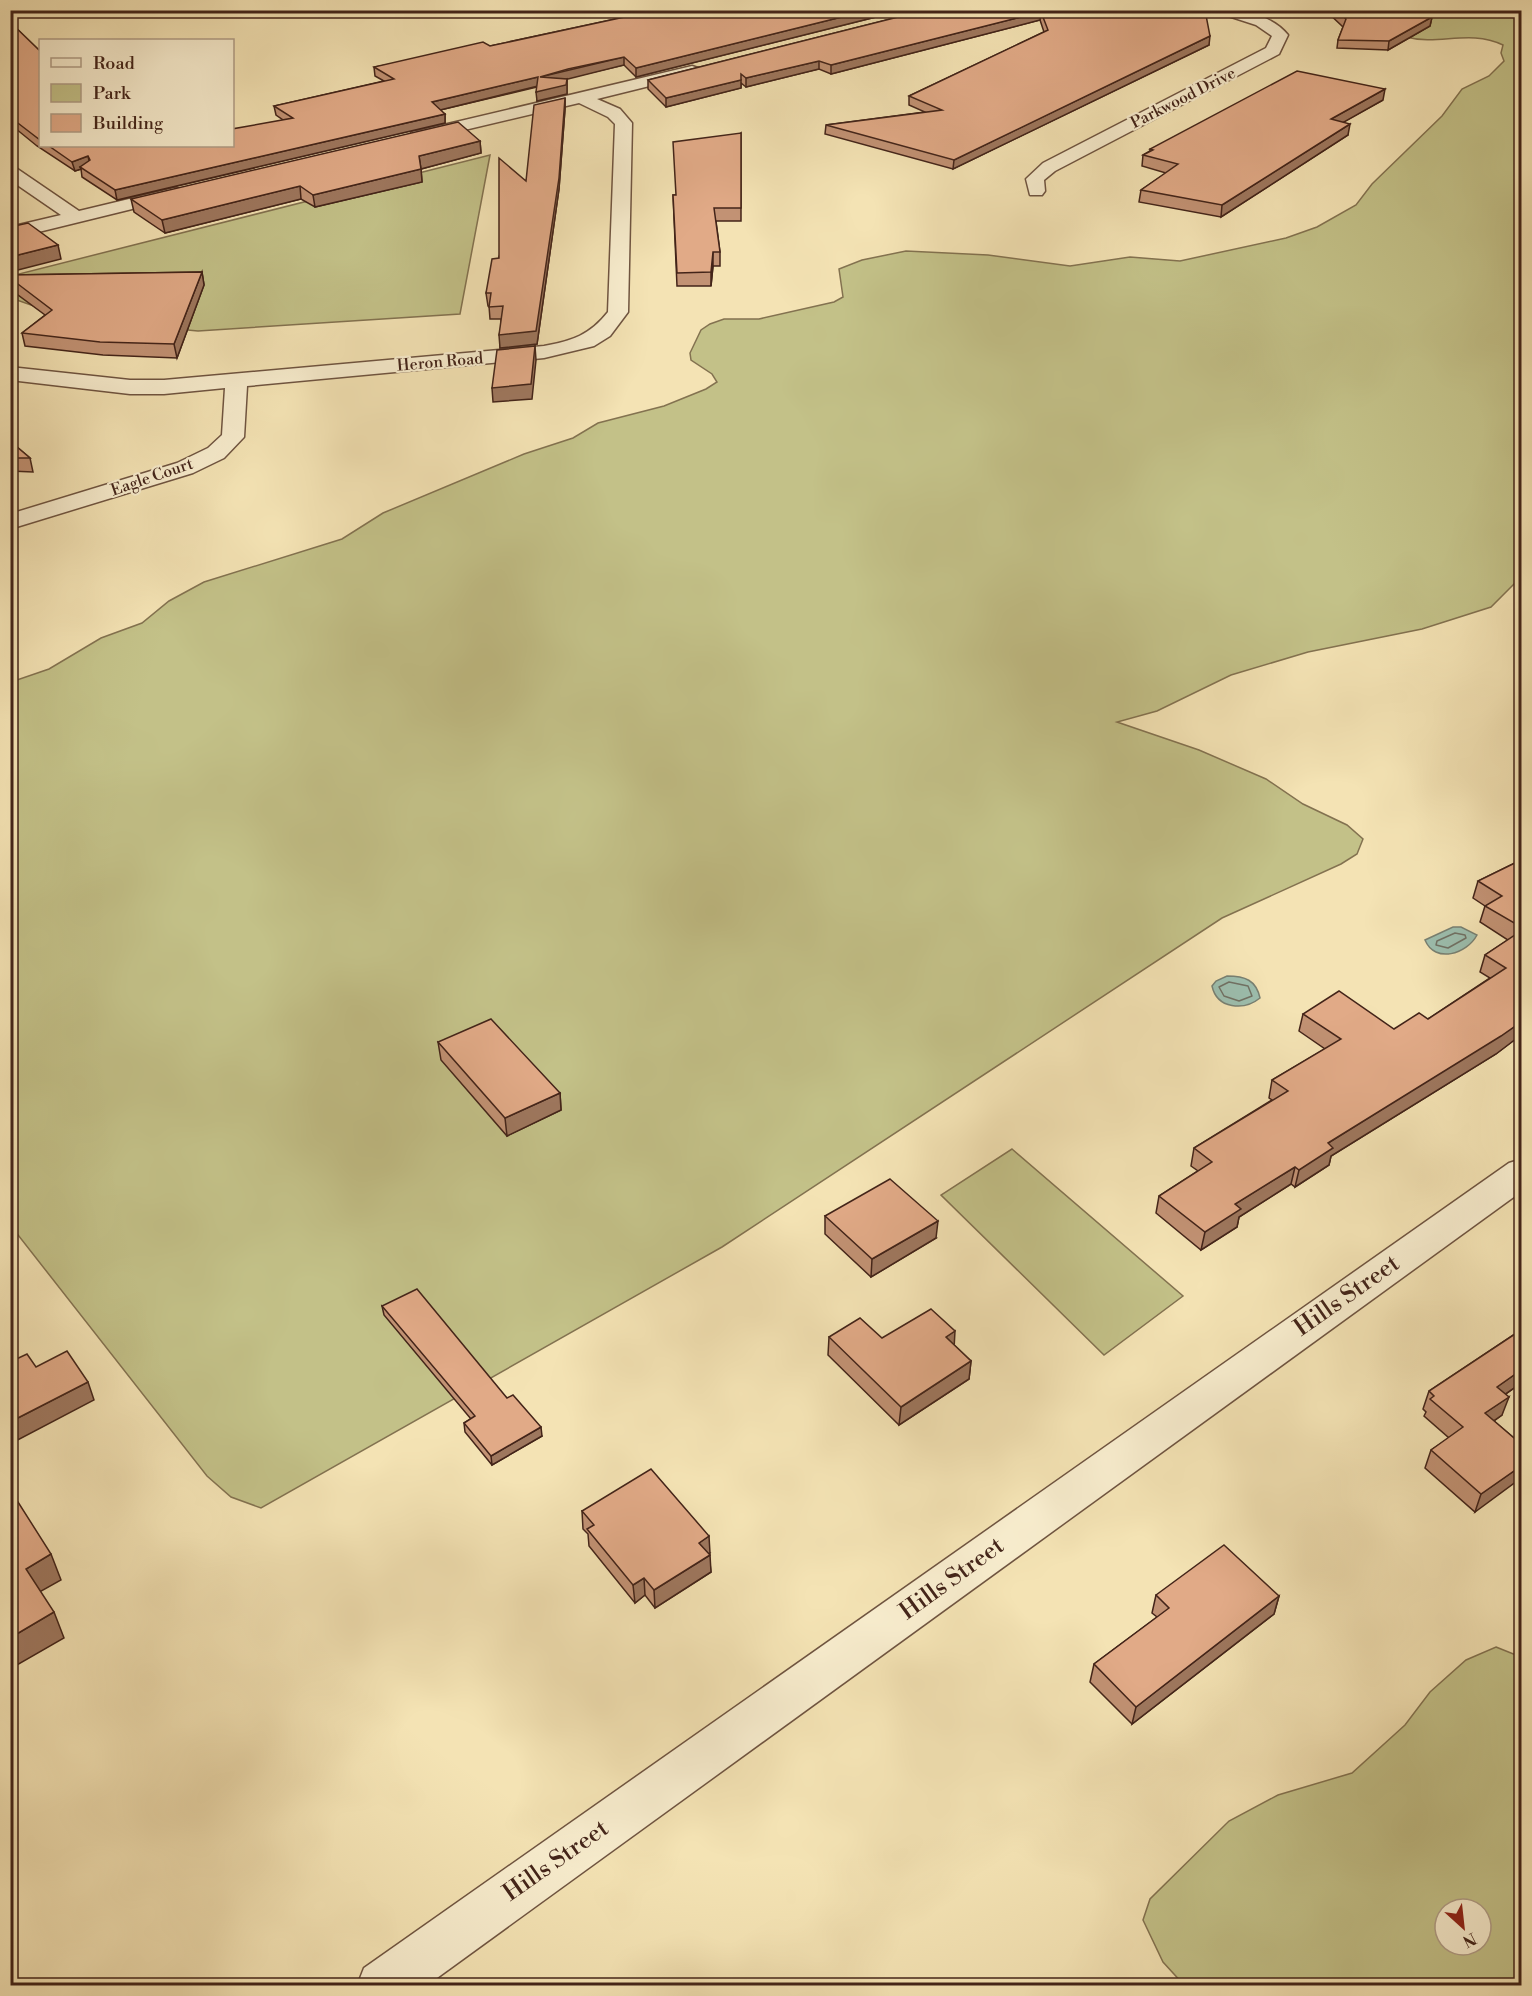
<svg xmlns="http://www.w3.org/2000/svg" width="1532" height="1996" font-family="'Libre Bodoni',serif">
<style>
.green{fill:#c3c188;stroke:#837250;stroke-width:1.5;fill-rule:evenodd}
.water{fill:#9cbeae;stroke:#788072;stroke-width:1.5}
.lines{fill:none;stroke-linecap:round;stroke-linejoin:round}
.shore{stroke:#707164;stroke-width:1.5}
.minor-casing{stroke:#6f5440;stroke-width:3}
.tertiary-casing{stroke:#6f5440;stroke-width:3}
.minor{fill:#f8edce;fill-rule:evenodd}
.tertiary{fill:#f8edce;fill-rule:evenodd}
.wall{fill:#c29274;stroke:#432419;stroke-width:1.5}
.shaded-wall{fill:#9e775e;stroke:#432419;stroke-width:1.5}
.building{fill:#e1aa87;stroke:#432419;stroke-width:1.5}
.labels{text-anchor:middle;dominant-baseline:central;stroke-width:4.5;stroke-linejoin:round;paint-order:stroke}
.far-street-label{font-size:16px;fill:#432419;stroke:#f8edce}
.near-street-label{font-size:24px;fill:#432419;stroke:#f8edce}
</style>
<rect width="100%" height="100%" fill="#f4e3b4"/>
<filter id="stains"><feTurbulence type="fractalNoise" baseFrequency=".00333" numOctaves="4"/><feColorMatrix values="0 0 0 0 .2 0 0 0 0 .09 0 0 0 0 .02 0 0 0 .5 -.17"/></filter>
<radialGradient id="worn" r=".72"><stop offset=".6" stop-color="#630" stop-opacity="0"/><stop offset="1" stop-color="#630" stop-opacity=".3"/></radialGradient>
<g class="green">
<path d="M1418 11H1521V577L1491 607 1422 629 1308 652 1231 675 1157 711 1117 722 1199 750 1266 779 1303 804 1347 825 1363 839 1357 854 1341 864 1222 918 722 1247 261 1508 231 1497 207 1476 11 1226V682L49 669 101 638 142 623 169 601 204 582 342 539 383 513 524 454 573 438 598 423 664 406 706 389 717 382 712 374 691 360 690 353 701 330 710 324 724 319H759L834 302 843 297 839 269 862 260 906 251 988 255 1070 266 1130 257 1180 261 1286 238 1317 227 1356 205 1372 184 1442 116 1462 89 1489 76 1504 61 1501 53 1503 45C1469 29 1439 46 1406 37Z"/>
<polygon points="490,155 460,314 198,331 71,319 11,298 11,276"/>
<polygon points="1012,1149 1183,1296 1104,1355 941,1195"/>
<path d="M1496 1647 1521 1657V1985H1184L1163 1962 1143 1920 1150 1899 1229 1821 1278 1795 1352 1773 1405 1725 1430 1692 1466 1660ZM1445 1909H1481V1945H1445Z"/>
</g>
<g class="water">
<path d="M1453 927H1461L1477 935C1467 954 1435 964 1425 940Z"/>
<path d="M1227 976C1245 976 1256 980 1260 998 1244 1011 1217 1009 1212 986L1216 981Z"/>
</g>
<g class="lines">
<g class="shore">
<polygon points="1455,933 1465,935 1466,938 1448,948 1436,945 1437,941"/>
<polygon points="1229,982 1248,986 1252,996 1239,1001 1224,996 1219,987"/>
</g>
<g class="minor-casing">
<g id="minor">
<path d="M1217 10C1242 10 1271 14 1288 35L1279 54 1055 171 1044 180 1045 191 1042 195H1030L1026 179 1043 163 1266 48 1272 36 1256 25 1219 13Z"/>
<path d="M692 66 698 68 700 71 698 74 597 99 620 109 632 123 628 312 610 336 594 346 544 358 247 386 244 437 224 458 193 473 10 529V514L177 463 208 448 222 435 225 388 164 394H130L10 380V367L130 380H164L544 346C572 341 590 335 608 312L615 124 608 117 579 103 418 141 412 140 409 136 412 132 418 131Z"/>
<polygon points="10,167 16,168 79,211 175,188 181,189 184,193 181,197 10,239 10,227 61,215 10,180"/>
</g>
</g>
<g class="tertiary-casing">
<polygon id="tertiary" points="1522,1159 1522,1191 426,1986 357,1986 364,1968 1509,1163"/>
</g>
<use href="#minor" class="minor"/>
<use href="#tertiary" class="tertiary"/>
</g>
<g class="wall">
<polygon points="657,10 904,10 636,77 624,65 568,78 565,79 567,79 567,94 537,101 537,87 440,110 445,114 445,123 117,200 82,177 81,169 75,171 37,146 10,124 10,22 40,51 40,146 232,146 283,120 276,115 274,106 384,81 375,76 374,67 490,46"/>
<polygon points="926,10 1205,10 1209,45 953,169 825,134 826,125 925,112 909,105 909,96 1044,32 1040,20 831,74 819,69 746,87 741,83 741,88 666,107 648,89 648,80"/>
<polygon points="1325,10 1420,10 1432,17 1430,26 1388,50 1337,48 1338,40 1343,27"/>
<polygon points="565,98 565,109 559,189 537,344 500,348 501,319 490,319 489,306 488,306 486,293 526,181"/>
<polygon points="1383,100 1343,122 1348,135 1221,217 1139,202 1141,190 1166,173 1142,166 1143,155 1150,151 1150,149"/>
<polygon points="741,133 741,221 716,221 720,252 720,266 713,266 711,286 677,286 673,195 676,195"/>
<polygon points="480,141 481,153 421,169 422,182 315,207 301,199 165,233 134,212 131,199"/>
<polygon points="202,272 204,285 177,358 103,355 25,346 22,333 45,315 10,289 10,275"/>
<polygon points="10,441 30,458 33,472 10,471"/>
<polygon points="1521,860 1521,1035 1496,1054 1331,1156 1329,1165 1295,1187 1291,1184 1239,1217 1237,1227 1201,1250 1156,1213 1159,1196 1198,1171 1191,1166 1194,1148 1272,1100 1269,1098 1272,1080 1325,1049 1299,1031 1303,1014 1394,1029 1428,1019 1490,978 1480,972 1485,955 1508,940 1480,922 1485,906 1473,898 1478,881"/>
<polygon points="438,1042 560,1093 561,1110 507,1136 441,1060"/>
<polygon points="825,1216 936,1238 871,1277 825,1234"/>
<polygon points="382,1306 507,1398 542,1436 492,1465 465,1432 464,1423 471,1419 384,1315"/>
<polygon points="1521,1330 1521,1383 1506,1394 1502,1415 1494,1421 1521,1444 1475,1512 1425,1468 1431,1450 1449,1438 1424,1416 1426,1412 1423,1409 1429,1391"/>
<polygon points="829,1337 882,1338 954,1345 971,1361 969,1379 899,1425 828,1355"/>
<polygon points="582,1511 710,1553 709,1554 711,1572 655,1608 645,1595 635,1603 589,1546 588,1534 583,1529"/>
<polygon points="1156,1595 1279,1596 1274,1614 1132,1724 1090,1682 1094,1664 1157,1617 1152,1613"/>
</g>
<g class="shaded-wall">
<polygon points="870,10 904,10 636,77 636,68"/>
<polygon points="1041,12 1040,20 831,74 831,65"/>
<polygon points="1432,17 1430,26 1388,50 1389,41"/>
<polygon points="1210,36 1209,45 953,169 954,160"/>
<polygon points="624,57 624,65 540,86 540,77"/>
<polygon points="819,61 819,69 746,87 746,78"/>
<polygon points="538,77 538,86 432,112 432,102"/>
<polygon points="567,79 567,94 537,101 536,92"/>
<polygon points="741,80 741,88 666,107 666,98"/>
<polygon points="1385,89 1383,100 1330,130 1331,119"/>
<polygon points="565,98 565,109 559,189 537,344 500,348 499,335"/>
<polygon points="445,114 445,123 117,200 115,190"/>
<polygon points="1350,124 1348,135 1221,217 1222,205"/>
<polygon points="480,141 481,153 421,169 419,156"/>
<polygon points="88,156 90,165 80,167 81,169 75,171 72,162"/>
<polygon points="421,169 422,182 315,207 313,195"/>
<polygon points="300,186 301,199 165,233 162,220"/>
<polygon points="58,245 61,259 10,272 10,257"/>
<polygon points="713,252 713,266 711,286 711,272"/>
<polygon points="202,272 204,285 177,358 174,344"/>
<polygon points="535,346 536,360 532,399 493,402 492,388"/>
<polygon points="1521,1022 1521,1035 1496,1054 1331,1156 1329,1165 1295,1187 1299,1170 1328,1143"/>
<polygon points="560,1093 561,1110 507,1136 505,1118"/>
<polygon points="1295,1167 1291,1184 1239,1217 1237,1227 1201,1250 1205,1232 1235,1204"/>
<polygon points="938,1221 936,1238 871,1277 872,1259"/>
<polygon points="955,1331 954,1349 946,1337"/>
<polygon points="971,1361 969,1379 899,1425 901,1407"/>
<polygon points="1521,1370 1521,1383 1491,1404 1497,1387"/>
<polygon points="88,1382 94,1400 10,1444 10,1422"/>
<polygon points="1509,1397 1502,1415 1479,1431 1485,1413"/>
<polygon points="541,1427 542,1436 492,1465 491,1456"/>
<polygon points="1521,1466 1521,1478 1475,1512 1481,1494"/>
<polygon points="709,1536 710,1553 700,1560 699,1543"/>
<polygon points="51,1554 61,1580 36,1594 26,1569"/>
<polygon points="710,1555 711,1572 655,1608 654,1590"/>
<polygon points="644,1578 645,1595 635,1603 633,1585"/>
<polygon points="1279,1596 1274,1614 1132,1724 1136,1707"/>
<polygon points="54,1612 64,1638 10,1669 10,1638"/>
</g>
<g class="building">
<polygon points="657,10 870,10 636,68 624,57 568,69 540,77 567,79 566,85 536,92 538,77 432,102 445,114 115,190 80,167 90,160 88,156 72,162 49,146 232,146 232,129 293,118 274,106 394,79 374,67 483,42 490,46"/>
<polygon points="926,10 1205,10 1210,36 954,160 826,125 942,110 909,96 1048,30 1041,12 831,65 819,61 746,78 741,74 741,80 666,98 648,80"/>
<polygon points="1336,10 1420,10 1432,17 1389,41 1338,40 1346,19"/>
<polygon points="10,22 40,51 40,140 10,117"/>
<polygon points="1297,71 1385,89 1331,119 1350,124 1222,205 1141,190 1178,164 1143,155 1153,150 1150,149"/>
<polygon points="565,98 559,178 536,331 499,335 503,306 489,307 491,293 486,293 492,259 499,258 499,158 526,181 534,105"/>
<polygon points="458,122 480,141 419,156 421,169 313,195 300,186 162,220 131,199"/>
<polygon points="741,133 741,208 714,208 720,252 713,252 711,272 677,273 673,195 676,195 673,142"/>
<polygon points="28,223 58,245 10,257 10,227"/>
<polygon points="202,272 174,344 100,342 22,333 52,310 10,278 10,275"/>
<polygon points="535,346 531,384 492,388 497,350"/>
<polygon points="10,441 30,458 10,458"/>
<polygon points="1521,860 1521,927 1485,906 1502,896 1478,881"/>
<polygon points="1521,931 1521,1022 1501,1036 1328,1143 1333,1148 1299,1170 1295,1167 1235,1204 1241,1209 1205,1232 1159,1196 1212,1162 1194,1148 1288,1091 1272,1080 1341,1039 1303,1014 1339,991 1394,1029 1419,1013 1428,1019 1506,968 1485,955"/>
<polygon points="491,1019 560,1093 505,1118 438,1042"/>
<polygon points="890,1179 938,1221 872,1259 825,1216"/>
<polygon points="417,1289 507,1398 513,1395 541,1427 491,1456 464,1423 475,1416 382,1306"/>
<polygon points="931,1309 955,1331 946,1337 971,1361 901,1407 829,1337 860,1318 882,1338"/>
<polygon points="1521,1330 1521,1370 1497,1387 1509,1397 1485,1413 1521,1444 1521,1466 1481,1494 1431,1450 1463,1427 1430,1399 1434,1396 1429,1391"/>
<polygon points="67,1351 88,1382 10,1422 10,1362 27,1354 36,1367"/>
<polygon points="651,1469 709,1536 699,1543 710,1555 654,1590 644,1578 633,1585 587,1529 594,1525 582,1511"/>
<polygon points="11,1491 51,1554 26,1569 54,1612 10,1638 10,1492"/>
<polygon points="1224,1545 1279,1596 1136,1707 1094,1664 1169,1608 1156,1595"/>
</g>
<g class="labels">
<g class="far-street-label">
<text transform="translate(1183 98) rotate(-27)">Parkwood Drive</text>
<text transform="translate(440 362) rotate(-5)">Heron Road</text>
<text transform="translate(152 477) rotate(-19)">Eagle Court</text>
</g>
<g class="near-street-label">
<text transform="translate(1347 1296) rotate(-35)">Hills Street</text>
<text transform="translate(952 1579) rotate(-36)">Hills Street</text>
<text transform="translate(556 1861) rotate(-35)">Hills Street</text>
</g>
</g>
<rect width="1532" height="1996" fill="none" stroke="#f4e3b4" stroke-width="36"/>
<rect x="12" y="12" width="1508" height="1972" fill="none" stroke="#432419" stroke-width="3"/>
<rect x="18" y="18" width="1496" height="1960" fill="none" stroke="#432419" stroke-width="1.5"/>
<rect x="39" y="39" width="195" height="108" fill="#f8edce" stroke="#b09d86" stroke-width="1.5"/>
<rect x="51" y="58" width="30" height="9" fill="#f8edce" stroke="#b09d86" stroke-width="1.5"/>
<text x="93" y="69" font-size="18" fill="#432419">Road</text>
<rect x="51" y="84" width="30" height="18" fill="#c3c188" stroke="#b09d86" stroke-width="1.5"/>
<text x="93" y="99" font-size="18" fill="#432419">Park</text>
<rect x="51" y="114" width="30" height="18" fill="#e1aa87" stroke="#b09d86" stroke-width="1.5"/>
<text x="93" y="129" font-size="18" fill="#432419">Building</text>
<g transform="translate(1463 1927) rotate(153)"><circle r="28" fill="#f8edce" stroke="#b09d86" stroke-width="1.5"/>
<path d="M0-4.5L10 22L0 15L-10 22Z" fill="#8f2418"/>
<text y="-9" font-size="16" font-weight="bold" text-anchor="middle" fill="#432419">N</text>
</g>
<rect width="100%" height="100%" filter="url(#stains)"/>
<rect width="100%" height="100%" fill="url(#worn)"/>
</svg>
